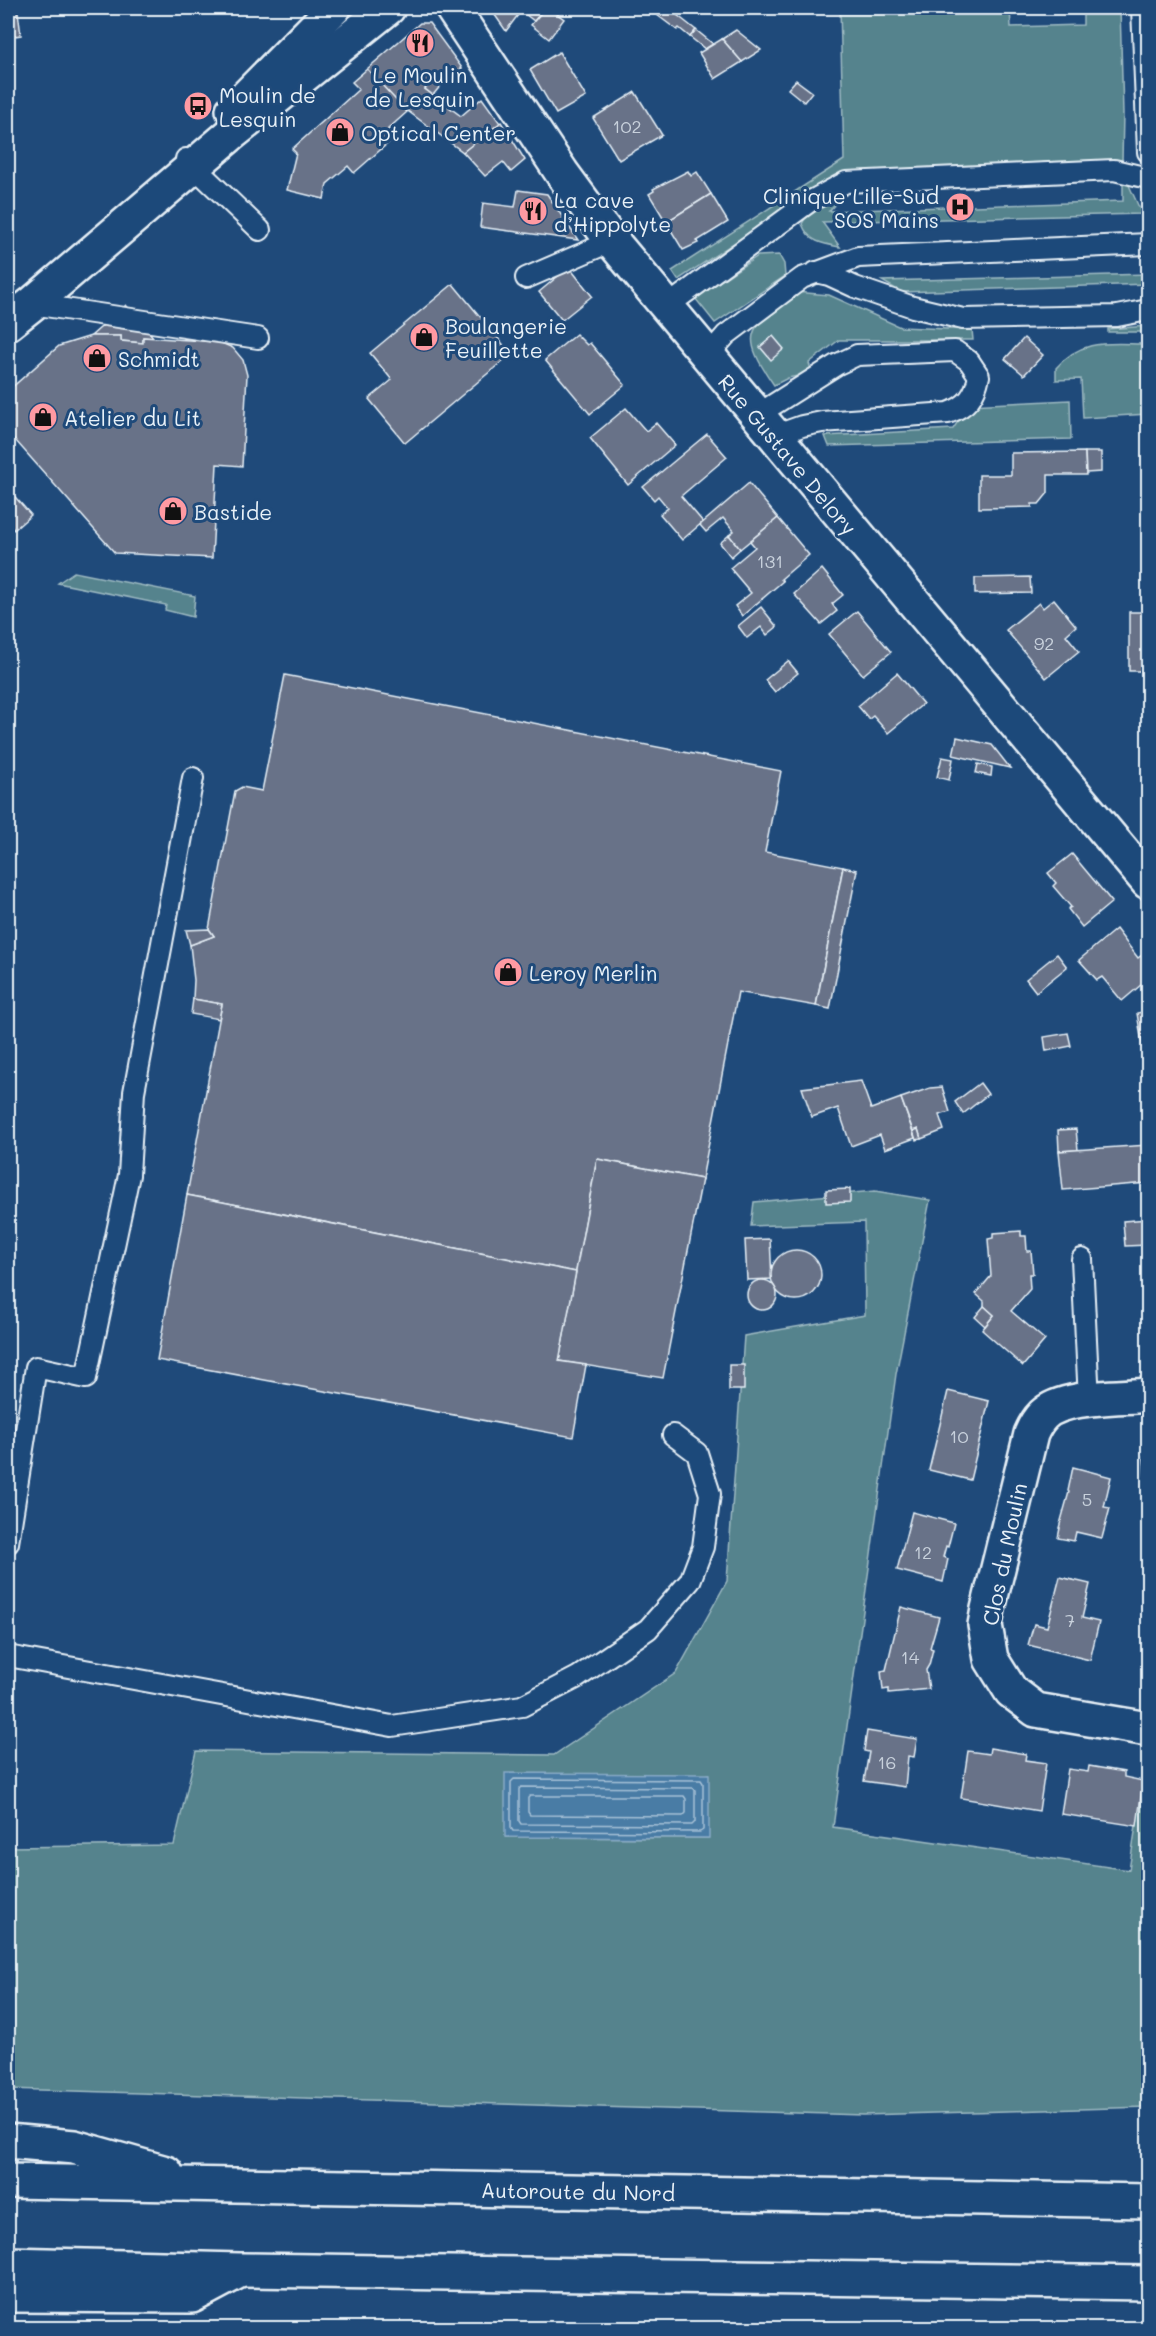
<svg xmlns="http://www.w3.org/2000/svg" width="1156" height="2336" font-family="Mali,sans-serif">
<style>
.green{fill:#54838d;stroke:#9ebac2;stroke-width:1.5;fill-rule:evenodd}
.water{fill:#487ba5;stroke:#88aac6;stroke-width:1.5}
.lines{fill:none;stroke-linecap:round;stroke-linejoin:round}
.shore{stroke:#a8c2d7;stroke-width:1.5}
.building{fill:#687288;stroke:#e8f1f8;stroke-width:1.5}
.lane-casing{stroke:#e8f1f8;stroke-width:24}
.street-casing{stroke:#e8f1f8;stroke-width:38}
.secondary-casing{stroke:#e8f1f8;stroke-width:38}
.highway-casing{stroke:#e8f1f8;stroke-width:38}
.lane{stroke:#1f4a7a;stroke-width:20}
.street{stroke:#1f4a7a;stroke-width:33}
.secondary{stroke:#1f4a7a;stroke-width:33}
.highway{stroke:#1f4a7a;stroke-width:33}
.labels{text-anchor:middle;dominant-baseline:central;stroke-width:6;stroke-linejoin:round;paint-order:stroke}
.number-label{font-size:18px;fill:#c8d1dc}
.poi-label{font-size:21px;fill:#e8f1f8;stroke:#1f4a7a;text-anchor:start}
.street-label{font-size:21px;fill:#e8f1f8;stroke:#1f4a7a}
</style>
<rect width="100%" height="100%" fill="#1f4a7a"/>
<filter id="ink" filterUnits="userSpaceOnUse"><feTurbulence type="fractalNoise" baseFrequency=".0167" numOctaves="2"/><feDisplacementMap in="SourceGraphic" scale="12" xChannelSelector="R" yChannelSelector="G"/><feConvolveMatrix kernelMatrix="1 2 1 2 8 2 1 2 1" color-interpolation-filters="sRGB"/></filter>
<g filter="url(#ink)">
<g class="green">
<polygon points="840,8 1010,8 1011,27 1083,25 1083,8 1120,8 1123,113 1122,162 850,171 829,180 678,280 672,271 844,160"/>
<path d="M1123 181 1128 183 1142 214 822 222 840 247C822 244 809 242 802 224L806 217 844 194 829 211 1123 201Z"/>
<polygon points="779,255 784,264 785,276 715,323 695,298 758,256"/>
<polygon points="1148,274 1148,284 901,292 882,281"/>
<path d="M795 292 829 295 900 327 972 330 973 340H839L809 363 812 373 788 378 774 385C737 332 750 328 795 292Z"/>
<polygon points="1148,326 1148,332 1108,332 1108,329"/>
<path d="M1148 344V414L1083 418 1081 379 1056 380V368C1082 337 1112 344 1148 344Z"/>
<polygon points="1070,400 1071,439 829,446 825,436 953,429 969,405"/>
<polygon points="74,572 195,596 193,617 165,610 166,605 58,583"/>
<path d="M875 1191 930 1200 896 1374 833 1827 1129 1870 1148 1750 1147 1872 1148 1873V2107L863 2115 8 2089V1847L174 1845 196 1751 554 1755 676 1673 727 1581 744 1336 865 1315 864 1222 751 1226 754 1202ZM708 1774V1838L505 1837Z"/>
<polygon points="169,2324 474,2328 8,2328 8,2325"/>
</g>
<polygon class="water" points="505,1773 709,1774 709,1838 505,1837"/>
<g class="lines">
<g class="shore">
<polygon points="514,1779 701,1780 703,1783 703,1830 700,1832 513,1831 511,1828 511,1782"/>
<polygon points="521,1787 693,1788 695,1790 695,1822 692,1825 521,1824 519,1821 519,1789"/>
<polygon points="530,1796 684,1796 686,1799 686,1813 683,1816 530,1815 528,1812 528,1798"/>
</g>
</g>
<g class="building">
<polygon points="490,8 545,8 534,21 521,11 506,31"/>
<polygon points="545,8 549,8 564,19 549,39 531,25"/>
<polygon points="663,8 668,8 696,30 690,37 679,28 677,30 657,15"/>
<polygon points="18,12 21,35 8,37 8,13"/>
<polygon points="420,23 429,23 462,68 442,84 432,80 425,89 461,116 482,98 500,123 463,152 401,106 367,69"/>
<polygon points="696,30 713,44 705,49 690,37"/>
<polygon points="736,30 761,50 742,62 722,39"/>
<polygon points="722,39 742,62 715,79 699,53"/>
<polygon points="559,52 586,97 556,114 530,70"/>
<polygon points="367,69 407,112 388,129 395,137 354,173 348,166 327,184 324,199 287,190 296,153 292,149 359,89 352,82"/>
<polygon points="432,80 442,84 433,95 425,89"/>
<polygon points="796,80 812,92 804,102 788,89"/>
<polygon points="635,92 662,135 619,160 593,118"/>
<polygon points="501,122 525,160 511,172 503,162 485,176 463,152"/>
<polygon points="688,171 691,176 697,172 711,194 666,222 649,194 654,191 653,189"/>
<polygon points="518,190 547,194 578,240 480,227 483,203 515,207"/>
<polygon points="711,194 728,222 697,241 698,243 683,250 666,222"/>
<polygon points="569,267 592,296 562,320 539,292"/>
<polygon points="453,284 511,354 405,443 369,399 392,380 370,353"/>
<polygon points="126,305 154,338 143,337 143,343 121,341 121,336 91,336"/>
<polygon points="576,334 587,345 590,343 625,385 590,414 545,360"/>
<polygon points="91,336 121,336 121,341 143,343 143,337 219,342 233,348 243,360 247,375 242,466 217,464 212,558 115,553 8,432 8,397 10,392 9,390 59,346"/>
<polygon points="773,336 784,349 771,360 760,347"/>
<polygon points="1024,338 1043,355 1024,375 1005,359"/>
<polygon points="626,408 646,431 656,423 675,445 628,485 590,438"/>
<polygon points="707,434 727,457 681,496 703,522 682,540 660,514 668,508 658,496 654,500 643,487"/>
<polygon points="1085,452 1086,475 1048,475 1048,493 1039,504 1032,504 1032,507 979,508 979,475 1011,475 1011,453"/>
<polygon points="1085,452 1101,452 1101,472 1086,473"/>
<polygon points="749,483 778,518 740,549 729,535 734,531 723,518 706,532 700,525"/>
<polygon points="8,489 31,515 14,530 8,522"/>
<polygon points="778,518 809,555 781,579 783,581 742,616 735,606 751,593 730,568 755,547 750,541"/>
<polygon points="729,535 740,549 731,557 720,543"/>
<polygon points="822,569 843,595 832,604 837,611 821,624 794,594"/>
<polygon points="1030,577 1031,593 975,594 975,578"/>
<polygon points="1054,599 1076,626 1066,635 1079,651 1046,678 1006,630 1039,603 1043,608"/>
<polygon points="761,607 777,627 767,635 761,627 747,638 738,626"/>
<polygon points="857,611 891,652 863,675 829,634"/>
<polygon points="1129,612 1144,612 1144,615 1148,615 1148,678 1144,678 1144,671 1129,671"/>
<polygon points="788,661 798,673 775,692 765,680"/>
<polygon points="897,673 923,704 888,733 873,716 869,719 858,706"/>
<polygon points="285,675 781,771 765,852 843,867 816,1006 738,992 702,1179 597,1159 576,1272 187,1195 222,1004 193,999 194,980 190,945 214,936 209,929 235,791 242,787 262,791"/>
<polygon points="957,737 992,745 1010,768 953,755"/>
<polygon points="942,757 953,759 949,780 937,777"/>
<polygon points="978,764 992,767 991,776 976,773"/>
<polygon points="1072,854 1112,902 1082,927 1068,909 1071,907 1053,886 1056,883 1048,873"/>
<polygon points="843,867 857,870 830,1009 816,1006"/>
<polygon points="209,929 214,936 190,945 186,930"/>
<polygon points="1116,929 1138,958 1142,955 1148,963 1148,979 1122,1001 1102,977 1097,980 1079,960"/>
<polygon points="1057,954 1067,967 1036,992 1026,979"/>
<polygon points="193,999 222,1004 219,1019 191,1014"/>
<polygon points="1148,1011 1148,1048 1143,1049 1137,1013"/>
<polygon points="1068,1033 1071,1046 1046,1051 1044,1037"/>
<polygon points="861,1081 871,1109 901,1098 915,1138 885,1149 880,1135 851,1146 838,1108 812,1117 802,1088"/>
<polygon points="980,1083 988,1094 963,1114 955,1102"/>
<polygon points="942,1087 950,1112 939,1115 944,1130 921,1139 918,1129 913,1131 901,1098 930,1088"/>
<polygon points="918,1129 921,1139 916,1140 913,1131"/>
<polygon points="1076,1129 1078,1150 1059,1151 1058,1130"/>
<polygon points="1148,1145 1148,1183 1063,1190 1059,1151"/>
<polygon points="597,1159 702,1179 663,1378 559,1361"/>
<polygon points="850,1189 850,1202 826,1203 826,1190"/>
<polygon points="187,1195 576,1272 559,1361 586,1365 573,1437 157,1360"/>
<polygon points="1148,1219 1148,1245 1125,1246 1123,1221"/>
<polygon points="1021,1231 1021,1236 1026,1236 1027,1251 1031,1251 1033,1274 1029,1274 1030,1289 1011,1311 1045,1340 1023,1366 982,1330 994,1315 984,1306 984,1301 976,1294 991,1276 988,1239 993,1238 993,1233"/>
<polygon points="770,1239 772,1279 747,1280 745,1240"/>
<circle cx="796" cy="1275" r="25"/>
<circle cx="762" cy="1295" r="15"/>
<polygon points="1145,1291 1148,1291 1148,1326 1147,1326"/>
<polygon points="984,1306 994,1315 985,1326 975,1317"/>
<rect x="729" y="1365" width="15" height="25"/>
<polygon points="948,1391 989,1401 970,1480 929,1470"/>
<polygon points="1144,1456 1148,1456 1148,1506"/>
<polygon points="1073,1467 1111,1477 1104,1507 1110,1508 1102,1538 1076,1532 1074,1541 1058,1538 1060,1528 1059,1528 1069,1492 1068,1491"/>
<polygon points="912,1512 954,1523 948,1547 946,1546 943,1557 948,1559 943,1582 897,1570"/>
<polygon points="1060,1577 1090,1584 1082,1618 1099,1622 1090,1660 1028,1645 1034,1624 1047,1627"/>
<polygon points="901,1607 939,1617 930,1648 933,1649 929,1665 926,1670 929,1689 889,1693 889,1689 883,1690 881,1671 886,1670"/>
<polygon points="867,1731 917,1739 914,1757 908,1756 905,1787 864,1781 869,1752 864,1751"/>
<polygon points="990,1748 1026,1754 1025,1760 1046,1763 1039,1811 961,1798 968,1751 989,1754"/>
<polygon points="1089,1766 1124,1772 1124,1777 1143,1781 1137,1826 1061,1814 1068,1769 1088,1772"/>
</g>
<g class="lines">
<g class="lane-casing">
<g id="lane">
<polyline points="1142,8 1148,152"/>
<polyline points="186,159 260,230"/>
<polyline points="816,272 829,275 855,287 913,307 963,319 1117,316 1148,310"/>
<polyline points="526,278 612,241"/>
<polyline points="32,304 258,338"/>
<polyline points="666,307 809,202 846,182 1114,170 1148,178"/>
<polyline points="707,357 726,335 802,278 858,257 1148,244"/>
<path d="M757 415 836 365 857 355 955 351 969 361 979 376C975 395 968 406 948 413L822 422 802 426 774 436"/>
<polyline points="1082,1259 1089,1400"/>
<polyline points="8,1543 36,1367 86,1378 129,1175 134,1092 193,778"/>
<polyline points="8,1656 392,1726 522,1706 578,1677 648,1629 690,1581 703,1547 710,1494 697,1453 673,1435"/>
</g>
</g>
<g class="street-casing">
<path id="street" d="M1148 1395C1121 1398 1063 1395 1043 1415 1038 1420 1034 1427 1031 1434L988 1609 985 1625 991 1659 1011 1691 1036 1710 1148 1729"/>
</g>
<g class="secondary-casing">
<g id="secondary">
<polyline points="452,8 562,173 612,241 1148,882"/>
<polyline points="233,110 334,8"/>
<polyline points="8,323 32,304 230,135 388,8"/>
</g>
</g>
<g class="highway-casing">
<g id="highway">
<polyline points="8,2141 74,2147 166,2173"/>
<polyline points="8,2181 1148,2201"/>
<polyline points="8,2264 240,2270 1148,2283"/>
<polyline points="8,2295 192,2296 239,2271"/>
</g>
</g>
<use href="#lane" class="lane"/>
<use href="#street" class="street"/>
<use href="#secondary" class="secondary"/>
<use href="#highway" class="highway"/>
</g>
</g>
<defs>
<g id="restaurant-disc" transform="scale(1.5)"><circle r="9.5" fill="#ff9aa2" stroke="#1f4a7a"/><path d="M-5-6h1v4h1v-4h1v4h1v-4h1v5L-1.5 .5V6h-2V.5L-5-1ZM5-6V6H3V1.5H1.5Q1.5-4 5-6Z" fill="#111"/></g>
<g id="bus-disc" transform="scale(1.5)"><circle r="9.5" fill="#ff9aa2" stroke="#1f4a7a"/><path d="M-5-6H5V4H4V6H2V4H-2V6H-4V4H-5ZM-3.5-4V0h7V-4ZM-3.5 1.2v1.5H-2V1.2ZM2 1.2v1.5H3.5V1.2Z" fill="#111"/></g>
<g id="shop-disc" transform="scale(1.5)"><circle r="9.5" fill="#ff9aa2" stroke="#1f4a7a"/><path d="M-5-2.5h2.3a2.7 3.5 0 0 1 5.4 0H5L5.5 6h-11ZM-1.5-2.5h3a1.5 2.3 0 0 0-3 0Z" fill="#111"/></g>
<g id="hospital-disc" transform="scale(1.5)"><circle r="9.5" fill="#ff9aa2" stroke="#1f4a7a"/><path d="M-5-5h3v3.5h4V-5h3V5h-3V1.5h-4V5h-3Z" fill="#111"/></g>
</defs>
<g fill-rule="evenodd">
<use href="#restaurant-disc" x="420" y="43"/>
<use href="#bus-disc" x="198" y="106"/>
<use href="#shop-disc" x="340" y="132"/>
<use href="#hospital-disc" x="960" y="207"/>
<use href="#restaurant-disc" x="533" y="211"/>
<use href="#shop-disc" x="424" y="337"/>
<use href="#shop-disc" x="97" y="358"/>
<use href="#shop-disc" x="43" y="417"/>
<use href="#shop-disc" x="173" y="511"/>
<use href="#shop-disc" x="508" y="972"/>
</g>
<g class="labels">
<g class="number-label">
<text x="627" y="126">102</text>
<text x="770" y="561">131</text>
<text x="1044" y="643">92</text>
<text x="959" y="1436">10</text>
<text x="1087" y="1499">5</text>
<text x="923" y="1552">12</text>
<text x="1070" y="1620">7</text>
<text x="910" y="1657">14</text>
<text x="887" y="1762">16</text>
</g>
<g class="poi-label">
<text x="420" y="74" text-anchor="middle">Le Moulin<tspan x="420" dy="24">de Lesquin</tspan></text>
<text x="219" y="94">Moulin de<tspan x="219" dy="24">Lesquin</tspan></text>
<text x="361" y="132">Optical Center</text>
<text x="939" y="195" text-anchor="end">Clinique Lille-Sud<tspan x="939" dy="24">SOS Mains</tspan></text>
<text x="554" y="199">La cave<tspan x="554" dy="24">d’Hippolyte</tspan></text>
<text x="445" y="325">Boulangerie<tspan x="445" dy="24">Feuillette</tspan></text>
<text x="118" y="358">Schmidt</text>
<text x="64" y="417">Atelier du Lit</text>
<text x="194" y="511">Bastide</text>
<text x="529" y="972">Leroy Merlin</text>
</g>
<g class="street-label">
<text transform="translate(788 454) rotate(50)">Rue Gustave Delory</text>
<text transform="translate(1004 1554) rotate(-78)">Clos du Moulin</text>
<text transform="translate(578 2191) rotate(1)">Autoroute du Nord</text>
</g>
</g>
<rect width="1156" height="2336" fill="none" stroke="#1f4a7a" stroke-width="30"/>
<rect x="15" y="15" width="1126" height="2306" fill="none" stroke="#e8f1f8" stroke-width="2" filter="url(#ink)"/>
</svg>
